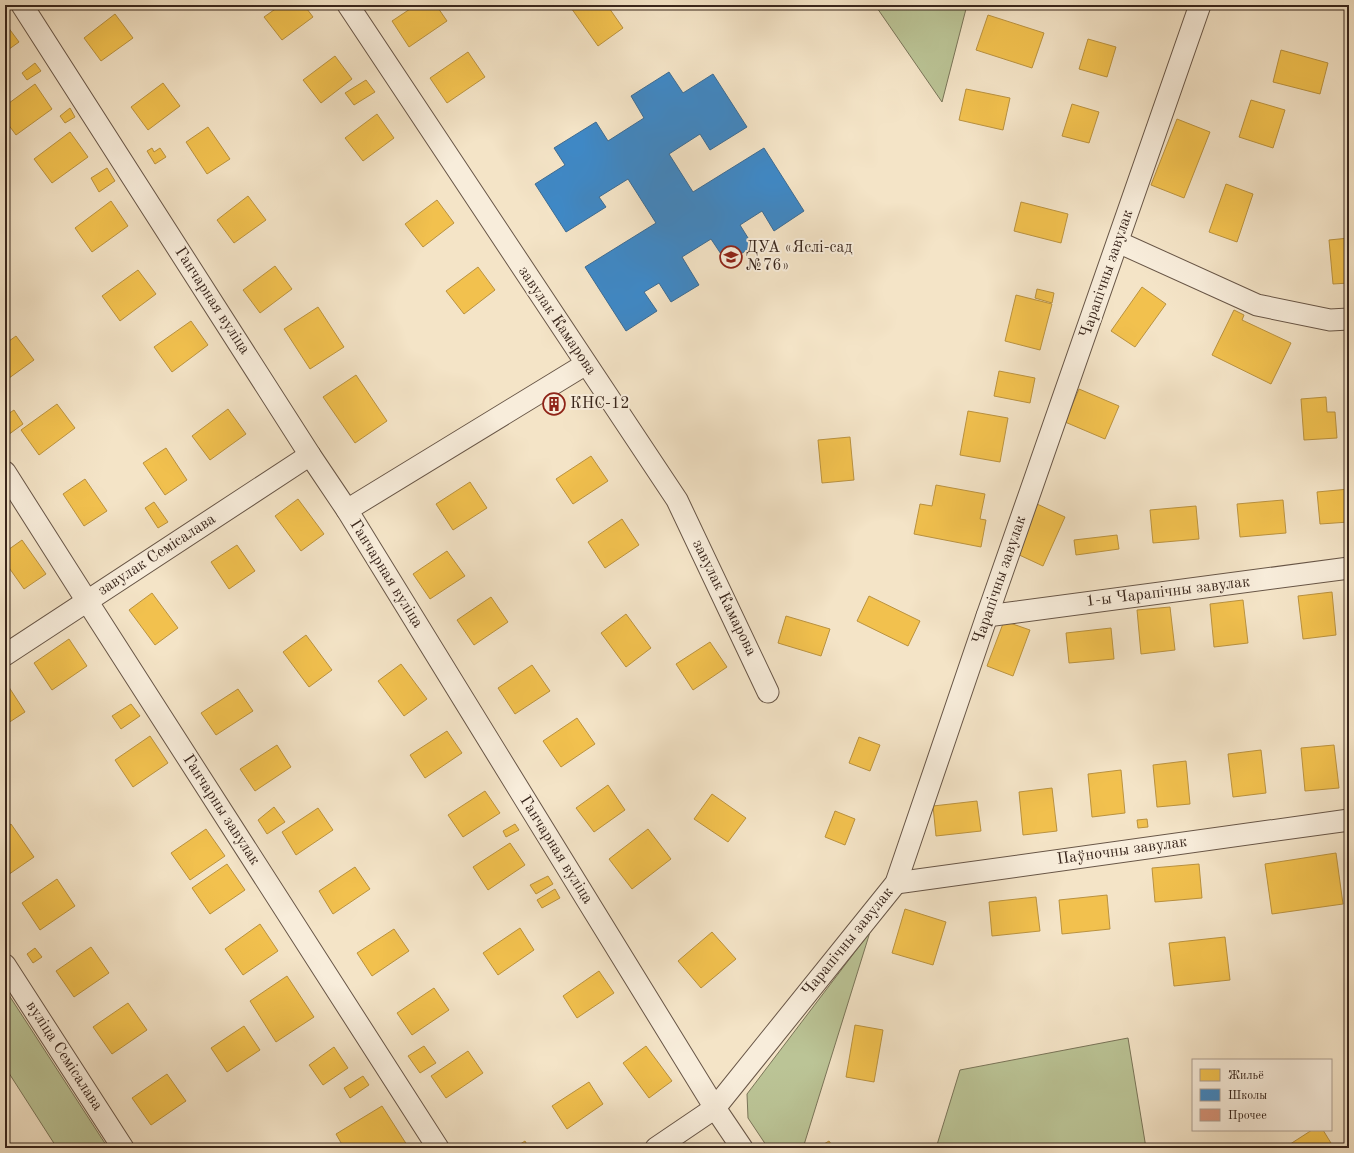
<svg xmlns="http://www.w3.org/2000/svg" width="1354" height="1153" font-family="'Old Standard TT',serif">
<style>
.green{fill:#bbc496;stroke:#7a7559}
.homes{fill:#f2c14e;stroke:#ba923f}
.schools{fill:#3f88c5;stroke:#3d6b92}
.building{fill:#d49277;stroke:#39261c}
.lines{fill:none;stroke-linecap:round;stroke-linejoin:round}
.street-casing{stroke:#685647;stroke-width:23}
.street{stroke:#f8eddb;stroke-width:21}
.labels{text-anchor:middle;dominant-baseline:central;stroke-width:4;stroke-linejoin:round;paint-order:stroke}
.poi-label{font-size:16px;fill:#39261c;stroke:#f8eddb;text-anchor:start}
.street-label{font-size:16px;fill:#39261c;stroke:#f8eddb}
</style>
<rect width="100%" height="100%" fill="#f4e4c7"/>
<filter id="stains"><feTurbulence type="fractalNoise" baseFrequency=".005" numOctaves="4"/><feColorMatrix values="0 0 0 0 .2 0 0 0 0 .09 0 0 0 0 .02 0 0 0 .5 -.17"/></filter>
<radialGradient id="worn" r=".72"><stop offset=".6" stop-color="#630" stop-opacity="0"/><stop offset="1" stop-color="#630" stop-opacity=".3"/></radialGradient>
<g class="green">
<polygon points="875,5 967,5 942,102"/>
<polygon points="870,932 803,1148 768,1148 748,1118 747,1094"/>
<polygon points="5,989 108,1148 57,1148 5,1067"/>
<polygon points="1128,1038 1146,1148 936,1148 960,1070"/>
</g>
<g class="homes">
<polygon points="281,5 304,5 313,17 282,40 264,17"/>
<polygon points="416,5 436,5 447,21 409,47 392,21"/>
<polygon points="569,5 607,5 623,28 598,46"/>
<polygon points="115,14 133,38 101,61 84,38"/>
<polygon points="988,15 1044,33 1032,68 976,50"/>
<polygon points="5,23 19,42 5,52"/>
<polygon points="1088,39 1116,47 1107,77 1079,69"/>
<polygon points="1281,50 1328,63 1320,94 1273,82"/>
<polygon points="468,52 485,77 447,103 430,78"/>
<polygon points="335,56 352,79 321,103 303,80"/>
<polygon points="35,63 41,71 27,80 22,73"/>
<polygon points="366,80 375,92 354,105 345,93"/>
<polygon points="163,83 180,106 148,130 131,107"/>
<polygon points="35,84 52,109 16,135 5,120 5,106"/>
<polygon points="966,89 1010,98 1003,130 959,120"/>
<polygon points="1251,100 1285,110 1273,148 1239,137"/>
<polygon points="1072,104 1099,112 1089,143 1062,136"/>
<polygon points="70,108 75,117 65,123 60,116"/>
<polygon points="377,114 394,138 363,161 345,138"/>
<polygon points="1177,119 1210,132 1184,198 1151,185"/>
<polygon points="208,127 230,159 207,174 186,142"/>
<polygon points="70,132 88,157 52,183 34,159"/>
<polygon points="152,148 154,152 160,148 166,157 155,164 147,151"/>
<polygon points="107,168 115,181 99,192 91,178"/>
<polygon points="1226,184 1253,194 1237,242 1209,232"/>
<polygon points="248,196 266,220 234,243 217,220"/>
<polygon points="437,200 454,223 423,247 405,224"/>
<polygon points="111,201 128,226 92,252 75,228"/>
<polygon points="1021,202 1068,214 1061,243 1014,231"/>
<polygon points="1349,238 1349,283 1333,284 1329,240"/>
<polygon points="275,266 292,289 260,313 243,290"/>
<polygon points="478,267 495,290 464,314 446,291"/>
<polygon points="138,270 156,294 120,321 102,296"/>
<polygon points="1142,287 1166,304 1135,347 1111,331"/>
<polygon points="1037,289 1054,293 1052,303 1035,298"/>
<polygon points="1016,295 1052,304 1040,350 1005,341"/>
<polygon points="318,307 344,347 310,369 284,329"/>
<polygon points="1234,310 1244,315 1242,320 1291,343 1271,384 1212,355"/>
<polygon points="191,321 208,345 172,372 154,347"/>
<polygon points="16,336 34,360 5,381 5,344"/>
<polygon points="999,371 1035,378 1030,403 994,396"/>
<polygon points="356,375 387,421 355,443 323,397"/>
<polygon points="1079,389 1119,406 1105,439 1065,422"/>
<polygon points="1326,397 1327,412 1335,412 1337,438 1304,440 1301,399"/>
<polygon points="57,404 75,428 39,455 21,430"/>
<polygon points="228,409 246,434 210,460 192,436"/>
<polygon points="14,410 23,424 8,435 5,430 5,416"/>
<polygon points="968,411 1008,418 1000,462 960,455"/>
<polygon points="850,437 854,480 822,483 818,440"/>
<polygon points="166,448 187,480 165,495 143,463"/>
<polygon points="591,456 608,481 573,504 556,479"/>
<polygon points="85,479 107,511 84,526 63,494"/>
<polygon points="470,482 487,508 453,530 436,504"/>
<polygon points="936,485 985,494 980,519 986,520 981,547 914,534 920,504 932,506"/>
<polygon points="1349,489 1349,522 1320,524 1317,492"/>
<polygon points="298,499 324,534 301,551 275,516"/>
<polygon points="1283,500 1286,533 1240,537 1237,504"/>
<polygon points="154,502 168,522 158,528 145,508"/>
<polygon points="1037,504 1065,517 1043,566 1015,553"/>
<polygon points="1196,506 1199,539 1153,543 1150,510"/>
<polygon points="622,519 639,545 605,568 588,542"/>
<polygon points="1117,535 1119,549 1076,555 1074,540"/>
<polygon points="22,540 46,574 24,589 5,562 5,552"/>
<polygon points="237,545 255,571 229,589 211,562"/>
<polygon points="447,551 465,576 430,599 413,574"/>
<polygon points="1332,592 1336,635 1303,639 1298,596"/>
<polygon points="152,593 178,628 155,645 129,610"/>
<polygon points="869,596 920,621 908,646 857,621"/>
<polygon points="491,597 508,622 474,645 457,620"/>
<polygon points="1243,600 1248,643 1214,647 1210,604"/>
<polygon points="1170,607 1175,650 1141,654 1137,610"/>
<polygon points="626,614 651,648 626,667 601,633"/>
<polygon points="786,616 830,629 821,656 778,643"/>
<polygon points="1004,621 1030,630 1013,676 987,666"/>
<polygon points="1111,628 1114,659 1069,663 1066,633"/>
<polygon points="306,635 332,670 309,687 283,652"/>
<polygon points="69,639 87,666 52,690 34,663"/>
<polygon points="710,642 727,667 693,690 676,664"/>
<polygon points="401,664 427,699 404,716 378,681"/>
<polygon points="532,665 550,691 515,714 498,688"/>
<polygon points="5,681 25,712 5,725"/>
<polygon points="238,689 253,711 216,735 201,713"/>
<polygon points="131,704 140,716 121,729 112,716"/>
<polygon points="577,718 595,744 561,767 543,741"/>
<polygon points="447,731 462,753 425,778 410,755"/>
<polygon points="150,736 168,763 133,787 115,760"/>
<polygon points="859,737 880,745 870,771 849,763"/>
<polygon points="277,745 291,767 255,791 240,769"/>
<polygon points="1334,745 1339,788 1305,791 1301,748"/>
<polygon points="1261,750 1266,793 1233,797 1228,754"/>
<polygon points="1186,761 1190,804 1157,807 1153,765"/>
<polygon points="1121,770 1125,813 1092,817 1088,774"/>
<polygon points="608,785 625,810 594,832 576,808"/>
<polygon points="1052,788 1057,831 1023,835 1019,792"/>
<polygon points="485,791 500,813 463,837 448,815"/>
<polygon points="712,794 746,818 728,842 694,819"/>
<polygon points="977,801 981,831 936,836 933,806"/>
<polygon points="274,807 285,822 267,834 258,820"/>
<polygon points="318,808 333,830 296,855 282,832"/>
<polygon points="835,811 855,819 845,845 825,837"/>
<polygon points="1147,819 1148,827 1138,828 1137,820"/>
<polygon points="11,824 34,857 5,877 5,829"/>
<polygon points="515,824 519,830 506,837 503,831"/>
<polygon points="206,829 225,856 190,880 171,853"/>
<polygon points="648,829 671,859 632,889 609,859"/>
<polygon points="510,843 525,865 488,890 473,867"/>
<polygon points="1336,853 1343,904 1272,914 1265,864"/>
<polygon points="227,864 245,890 210,914 192,888"/>
<polygon points="1199,864 1202,898 1155,902 1152,868"/>
<polygon points="355,867 370,889 333,914 319,891"/>
<polygon points="548,876 553,884 536,894 530,885"/>
<polygon points="57,879 75,906 40,930 22,903"/>
<polygon points="555,889 560,898 542,908 537,900"/>
<polygon points="1107,895 1110,929 1062,934 1059,900"/>
<polygon points="1036,897 1040,931 992,936 989,902"/>
<polygon points="905,909 946,922 933,965 892,953"/>
<polygon points="260,924 278,951 243,975 225,949"/>
<polygon points="520,928 534,950 498,975 483,953"/>
<polygon points="394,929 409,951 372,976 357,953"/>
<polygon points="712,932 736,959 701,988 678,961"/>
<polygon points="1225,937 1230,980 1174,986 1169,943"/>
<polygon points="91,947 109,973 74,997 56,971"/>
<polygon points="35,948 42,957 33,963 27,954"/>
<polygon points="599,971 614,993 577,1018 563,996"/>
<polygon points="287,976 314,1017 276,1042 250,1001"/>
<polygon points="434,988 449,1010 412,1035 397,1013"/>
<polygon points="128,1003 147,1030 112,1054 93,1027"/>
<polygon points="855,1025 883,1030 874,1082 846,1077"/>
<polygon points="244,1026 260,1050 227,1072 211,1048"/>
<polygon points="424,1046 436,1063 420,1073 408,1056"/>
<polygon points="646,1046 672,1081 649,1098 623,1063"/>
<polygon points="334,1047 348,1068 323,1085 309,1065"/>
<polygon points="468,1051 483,1073 446,1098 431,1076"/>
<polygon points="167,1074 186,1101 151,1125 132,1098"/>
<polygon points="363,1076 369,1085 350,1098 344,1088"/>
<polygon points="589,1082 603,1104 567,1129 552,1106"/>
<polygon points="382,1106 407,1145 403,1148 344,1148 336,1134"/>
<polygon points="1312,1130 1323,1130 1334,1148 1284,1148"/>
<polygon points="525,1141 529,1148 514,1148"/>
<polygon points="829,1141 834,1148 817,1148"/>
</g>
<polygon class="schools" points="669,72 683,93 713,74 747,127 710,150 700,134 669,154 693,192 764,148 804,211 774,231 762,211 740,225 753,246 727,263 711,239 682,257 699,285 671,302 659,283 644,292 657,311 626,331 585,267 656,223 628,179 599,197 606,207 566,232 535,184 565,165 554,148 596,122 608,141 644,118 631,96"/>
<polygon class="building" points="556,397 561,405 552,411 547,403"/>
<g class="lines">
<g class="street-casing">
<g id="street">
<polyline points="22,5 310,455 347,510 715,1108 742,1148"/>
<polyline points="348,5 677,500 768,692"/>
<polyline points="1118,242 1257,305 1330,320 1349,319"/>
<polyline points="5,472 87,601 438,1148"/>
<polyline points="347,510 586,364"/>
<polyline points="987,616 1349,568"/>
<polyline points="5,655 310,455"/>
<polyline points="896,883 1349,820"/>
<polyline points="5,965 123,1148"/>
<polyline points="656,1148 715,1108 896,883 987,616 1200,5"/>
</g>
</g>
<use href="#street" class="street"/>
</g>
<defs>
<g id="school-ring" transform="scale(1.15)"><circle r="9.5" fill="#f8eddb" stroke="#8f2418" stroke-width="1.5"/><path d="M0-5L7-2L0 1L-7-2ZM-4 1L0 2.5L4 1V4Q0 6-4 4Z" fill="#8f2418"/></g>
<g id="building-ring" transform="scale(1.15)"><circle r="9.5" fill="#f8eddb" stroke="#8f2418" stroke-width="1.5"/><path d="M-4-6H4V6H1V3H-1V6H-4ZM-2.5-4.3h1.7v1.8h-1.7ZM.8-4.3h1.7v1.8H.8ZM-2.5-1h1.7V.8h-1.7ZM.8-1h1.7V.8H.8Z" fill="#8f2418"/></g>
</defs>
<g fill-rule="evenodd">
<use href="#school-ring" x="731" y="257"/>
<use href="#building-ring" x="554" y="404"/>
</g>
<g class="labels">
<g class="poi-label">
<text x="746" y="248">ДУА «Яслі-сад<tspan x="746" dy="18">№76»</tspan></text>
<text x="570" y="404">КНС-12</text>
</g>
<g class="street-label">
<text transform="translate(1107 274) rotate(-71)">Чарапічны завулак</text>
<text transform="translate(212 301) rotate(57)">Ганчарная вуліца</text>
<text transform="translate(557 321) rotate(56)">завулак Камарова</text>
<text transform="translate(157 555) rotate(-33)">завулак Семісалава</text>
<text transform="translate(386 574) rotate(58)">Ганчарная вуліца</text>
<text transform="translate(1000 580) rotate(-71)">Чарапічны завулак</text>
<text transform="translate(1168 592) rotate(-7)">1-ы Чарапічны завулак</text>
<text transform="translate(724 598) rotate(64)">завулак Камарова</text>
<text transform="translate(221 810) rotate(57)">Ганчарны завулак</text>
<text transform="translate(556 850) rotate(58)">Ганчарная вуліца</text>
<text transform="translate(1122 851) rotate(-8)">Паўночны завулак</text>
<text transform="translate(848 942) rotate(-51)">Чарапічны завулак</text>
<text transform="translate(64 1056) rotate(57)">вуліца Семісалава</text>
</g>
</g>
<rect width="1354" height="1153" fill="none" stroke="#f4e4c7" stroke-width="20"/>
<rect x="6" y="6" width="1342" height="1141" fill="none" stroke="#39261c" stroke-width="2"/>
<rect x="10" y="10" width="1334" height="1133" fill="none" stroke="#39261c"/>
<rect x="1192" y="1059" width="140" height="72" fill="#f8eddb" stroke="#ac9d8f"/>
<rect x="1200" y="1069" width="20" height="12" fill="#f2c14e" stroke="#ac9d8f"/>
<text x="1228" y="1079" font-size="12" fill="#39261c">Жильё</text>
<rect x="1200" y="1089" width="20" height="12" fill="#3f88c5" stroke="#ac9d8f"/>
<text x="1228" y="1099" font-size="12" fill="#39261c">Школы</text>
<rect x="1200" y="1109" width="20" height="12" fill="#d49277" stroke="#ac9d8f"/>
<text x="1228" y="1119" font-size="12" fill="#39261c">Прочее</text>
<rect width="100%" height="100%" filter="url(#stains)"/>
<rect width="100%" height="100%" fill="url(#worn)"/>
</svg>
